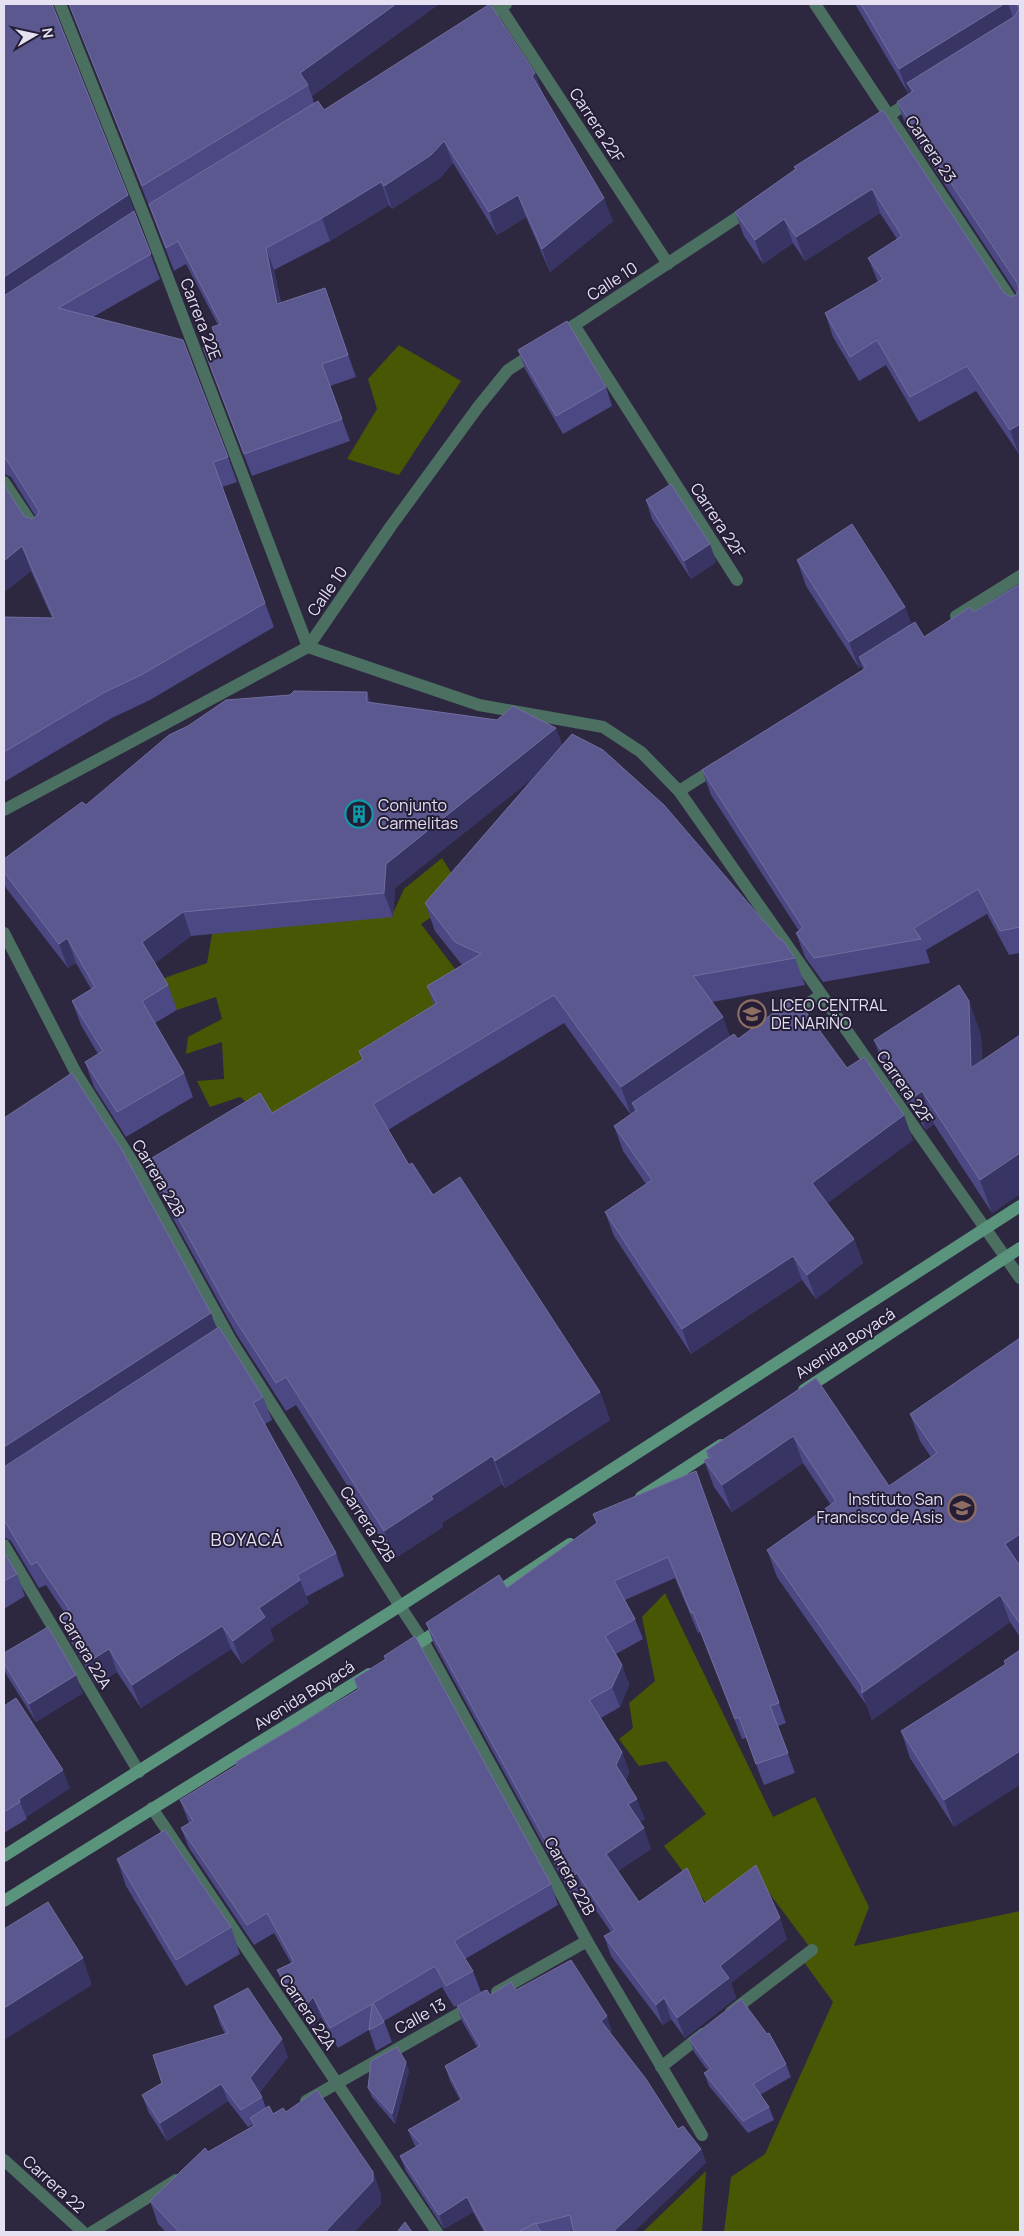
<svg xmlns="http://www.w3.org/2000/svg" width="1024" height="2236" font-family="Manrope,sans-serif">
<style>
.green{fill:#485703}
.lines{fill:none;stroke-linecap:round;stroke-linejoin:round}
.pedestrian{stroke:#4b6f60;stroke-width:12}
.minor{stroke:#4b6f60;stroke-width:12}
.tertiary{stroke:#4b6f60;stroke-width:12}
.secondary{stroke:#5a947d;stroke-width:12}
.wall{fill:#4b4884}
.shaded-wall{fill:#383464}
.building{fill:#5b5890;stroke:#716e9f}
.labels{text-anchor:middle;dominant-baseline:central;stroke-width:4;stroke-linejoin:round;paint-order:stroke}
.street-label{font-size:16px;fill:#e5e1f2;stroke:#241d35}
.poi-label{font-size:16px;fill:#e5e1f2;stroke:#241d35;text-anchor:start}
.neighbourhood-label{font-size:18px;letter-spacing:1px;fill:#e5e1f2;stroke:#241d35}
</style>
<rect width="100%" height="100%" fill="#2e2740"/>
<g class="green">
<polygon points="399,345 461,381 399,475 347,459 377,409 368,379"/>
<polygon points="442,858 465,895 421,924 468,986 432,1014 270,1120 240,1097 210,1107 197,1081 224,1079 222,1042 186,1054 188,1037 222,1019 216,997 177,1010 159,980 207,963 212,934 394,911 404,889"/>
<polygon points="665,1593 773,1817 815,1797 869,1907 854,1946 1020,1911 1020,2232 724,2232 731,2177 765,2154 833,2002 801,1958 811,1949 764,1886 718,1919 664,1846 706,1814 666,1761 639,1766 619,1739 633,1728 629,1703 655,1681 642,1617"/>
<polygon points="706,2171 702,2232 643,2232"/>
</g>
<g class="lines">
<polyline class="pedestrian" points="790,1016 821,995"/>
<g class="minor">
<polyline points="60,4 147,223 308,647 479,705 603,727 641,752 679,791 1020,1278"/>
<polyline points="498,4 668,264"/>
<polyline points="480,20 506,4"/>
<polyline points="574,325 737,580"/>
<polyline points="4,482 36,530"/>
<polyline points="4,1545 139,1772"/>
<polyline points="400,1606 423,1641 587,1941 702,2135"/>
<polyline points="152,1808 437,2232"/>
<polyline points="497,1992 587,1941"/>
<polyline points="731,2012 812,1950"/>
<polyline points="661,2067 703,2034"/>
<polyline points="306,2101 474,2005"/>
<polyline points="92,2232 176,2180"/>
</g>
<g class="tertiary">
<polyline points="815,4 1020,313"/>
<polyline points="874,125 914,99"/>
<polyline points="558,336 750,209"/>
<polyline points="956,616 1020,576"/>
<polyline points="679,791 717,767"/>
<polyline points="4,810 308,647 391,526 478,407 508,370 536,352"/>
<polyline points="4,933 76,1073 137,1169 230,1339 400,1606"/>
<polyline points="4,2160 83,2232"/>
</g>
<g class="secondary">
<polyline points="804,1390 1020,1248"/>
<polyline points="641,1497 721,1445"/>
<polyline points="493,1595 570,1544"/>
<polyline points="405,1652 445,1626"/>
<polyline points="4,1856 400,1606 1020,1206"/>
<polyline points="4,1901 369,1674"/>
</g>
</g>
<g class="wall">
<polygon points="4,4 53,5 128,195 160,279 93,317 228,457 237,482 222,487 274,627 150,700 112,718 4,782 4,617 52,618 31,571 4,592 24,516 32,519 36,517 11,477 4,474"/>
<polygon points="69,4 439,4 312,96 314,103 324,110 535,73 543,95 613,221 550,272 526,217 497,235 453,163 440,178 392,209 389,205 330,241 274,270 281,303 325,288 356,377 330,386 350,441 252,476 211,370 220,351 218,325 186,264 174,271 151,211"/>
<polygon points="855,4 1020,4 1019,454 976,391 919,422 886,365 859,381 833,337 825,313 878,282 868,258 897,239 880,213 805,261 793,243 763,264 744,236 735,212 795,169 794,167 883,110 1004,293 1011,297 1016,295 1017,294 906,126 897,102 911,92 911,91 908,93"/>
<polygon points="518,350 606,387 612,406 563,434 525,369"/>
<polygon points="646,500 710,544 716,562 691,579 652,519"/>
<polygon points="797,560 905,607 911,624 924,637 974,612 1020,584 1020,953 1009,955 987,914 926,950 930,963 823,982 805,957 796,933 799,931 711,795 702,770 863,670 862,666 859,668 806,586"/>
<polygon points="371,703 556,728 562,745 795,958 805,985 712,1002 730,1036 738,1039 847,1068 913,1140 827,1203 854,1239 863,1263 816,1299 802,1280 691,1354 614,1236 605,1212 646,1184 623,1151 614,1126 631,1115 564,1023 388,1130 409,1165 600,1392 610,1420 505,1488 502,1484 442,1523 443,1527 394,1559 296,1405 286,1411 237,1335 157,1189 147,1161 272,1113 362,1060 359,1051 434,1005 427,986 462,965 435,931 425,903 533,778 395,888 393,917 191,936 155,963 168,985 177,1010 155,1023 184,1073 193,1097 126,1137 94,1087 85,1062 98,1054 81,1025 72,1001 91,989 76,963 68,968 6,888 4,882 4,859 86,805"/>
<polygon points="981,1034 982,1061 1020,1035 1020,1194 992,1213 934,1124 926,1130 886,1073 874,1040"/>
<polygon points="4,1118 217,1329 263,1397 272,1420 265,1424 336,1553 344,1576 306,1597 309,1603 270,1629 274,1640 242,1664 231,1649 141,1708 117,1672 96,1685 68,1637 60,1614 64,1612 46,1585 39,1588 11,1541 4,1537"/>
<polygon points="1020,1338 1020,1637 1010,1622 872,1720 867,1706 777,1577 767,1550 831,1505 803,1463 732,1512 714,1487 704,1460 709,1458 706,1451 816,1378 889,1486 931,1457 920,1441 910,1414"/>
<polygon points="696,1471 786,1723 778,1726 795,1773 764,1785 746,1738 742,1739 700,1632 698,1633 675,1578 625,1600 635,1619 643,1639 616,1654 622,1665 629,1685 620,1707 601,1718 622,1752 629,1772 626,1780 645,1819 640,1822 651,1849 618,1871 639,1902 704,1904 787,1939 731,1983 736,1998 685,2038 671,2019 663,2025 611,1956 604,1936 611,1932 584,1893 580,1896 578,1893 572,1897 434,1644 426,1623 507,1588 597,1523 593,1514"/>
<polygon points="4,1552 17,1574 25,1596 4,1609"/>
<polygon points="1020,1650 954,1827 910,1758 901,1731 1005,1665 1004,1661"/>
<polygon points="4,1653 83,1693 36,1722 6,1674 4,1668"/>
<polygon points="384,1656 551,1884 558,1905 465,1959 473,1971 481,1992 454,2007 442,1987 384,2021 392,2042 376,2051 369,2030 338,2048 321,2017 311,2029 285,1991 277,1970 291,1963 274,1933 254,1945 189,1848 181,1828 189,1823 180,1800 237,1765 236,1762 358,1690 354,1679 385,1660"/>
<polygon points="4,1706 70,1788 26,1817 27,1819 4,1833"/>
<polygon points="117,1859 231,1927 240,1954 186,1986 126,1886"/>
<polygon points="516,1990 612,2031 610,2032 678,2129 701,2149 706,2163 574,2230 565,2232 484,2232 473,2212 444,2229 406,2171 400,2156 416,2147 414,2144 408,2130 460,2100 450,2081 445,2066 477,2047 462,2021 457,2006 490,1995"/>
<polygon points="214,2006 288,2057 259,2093 262,2097 266,2108 273,2114 286,2112 373,2172 381,2195 381,2204 354,2232 166,2232 158,2224 150,2201 208,2152 253,2126 252,2125 248,2127 228,2101 167,2141 149,2113 142,2095 162,2083 225,2034 220,2024"/>
<polygon points="689,2039 786,2064 791,2077 760,2095 769,2107 774,2120 748,2133 709,2086 704,2073 708,2071 694,2052"/>
<polygon points="409,2071 395,2124 372,2097 368,2088"/>
</g>
<g class="shaded-wall">
<polygon points="396,4 439,4 312,96 308,85 300,73"/>
<polygon points="1004,4 1008,4 1016,26 907,83 911,91 908,93 899,69"/>
<polygon points="535,73 543,96 532,76"/>
<polygon points="444,141 453,163 440,178 392,209 384,186"/>
<polygon points="381,182 389,205 330,241 322,218"/>
<polygon points="872,189 880,213 805,261 796,237"/>
<polygon points="128,195 137,220 4,307 4,277"/>
<polygon points="518,195 526,217 497,235 489,212"/>
<polygon points="604,198 613,221 550,272 542,249"/>
<polygon points="784,219 793,243 763,264 755,240"/>
<polygon points="266,248 274,270 285,327 277,304"/>
<polygon points="325,288 333,310 356,377 348,355"/>
<polygon points="1020,424 1020,453 1019,454 1010,430"/>
<polygon points="710,544 716,562 691,579 684,561"/>
<polygon points="22,546 31,571 4,592 4,561"/>
<polygon points="905,607 915,633 859,657 862,666 859,668 849,642"/>
<polygon points="367,692 376,717 367,702"/>
<polygon points="556,728 565,753 395,888 393,917 384,893 386,864"/>
<polygon points="183,912 191,936 151,966 142,942"/>
<polygon points="67,938 76,963 68,968 59,944"/>
<polygon points="969,1001 981,1034 983,1101 971,1068"/>
<polygon points="723,1017 733,1045 632,1103 635,1112 631,1115 621,1087"/>
<polygon points="922,1091 934,1124 926,1130 914,1097"/>
<polygon points="904,1115 913,1140 821,1208 812,1183"/>
<polygon points="1020,1153 1020,1194 992,1213 980,1180"/>
<polygon points="854,1239 863,1263 816,1299 807,1275"/>
<polygon points="793,1256 802,1280 691,1354 682,1329"/>
<polygon points="211,1313 219,1336 4,1475 4,1447"/>
<polygon points="600,1392 610,1420 505,1488 495,1461"/>
<polygon points="793,1436 803,1463 732,1512 722,1485"/>
<polygon points="492,1456 502,1484 442,1523 443,1527 394,1559 384,1531 431,1496"/>
<polygon points="1020,1534 1020,1568 1005,1544"/>
<polygon points="300,1580 309,1603 270,1629 274,1640 242,1664 233,1641 259,1608"/>
<polygon points="1000,1595 1010,1622 872,1720 862,1693"/>
<polygon points="222,1626 231,1649 141,1708 132,1685"/>
<polygon points="109,1649 117,1672 96,1685 88,1662"/>
<polygon points="622,1665 629,1685 620,1707 612,1687"/>
<polygon points="76,1675 83,1693 36,1722 29,1704"/>
<polygon points="1020,1751 1020,1785 954,1827 944,1800"/>
<polygon points="622,1752 629,1772 623,1786 616,1765"/>
<polygon points="63,1770 70,1788 26,1817 19,1799"/>
<polygon points="637,1799 645,1819 636,1825 628,1804"/>
<polygon points="644,1828 651,1849 613,1874 606,1854"/>
<polygon points="577,1873 584,1893 580,1896 573,1876"/>
<polygon points="780,1918 787,1939 731,1983 736,1998 685,2038 677,2018 720,1966"/>
<polygon points="83,1958 92,1985 4,2040 4,2008"/>
<polygon points="313,1997 321,2017 311,2029 303,2009"/>
<polygon points="664,1998 671,2019 663,2025 656,2005"/>
<polygon points="607,2016 612,2031 606,2035 601,2021"/>
<polygon points="282,2039 288,2057 256,2096 250,2078"/>
<polygon points="406,2062 409,2071 395,2124 392,2114"/>
<polygon points="221,2084 228,2101 167,2141 160,2123"/>
<polygon points="701,2149 706,2163 634,2232 613,2232"/>
<polygon points="373,2172 381,2195 381,2204 354,2232 325,2232"/>
<polygon points="467,2197 473,2212 444,2229 439,2215"/>
</g>
<g class="building">
<polygon points="4,4 52,4 128,195 4,277"/>
<polygon points="69,4 396,4 300,73 308,85 142,186"/>
<polygon points="490,4 535,73 532,76 604,198 542,249 518,195 489,212 444,141 431,155 384,186 381,182 322,218 266,248 277,304 325,288 348,355 322,364 342,419 244,454 203,347 220,351 212,327 221,324 178,241 166,248 149,204 318,101 324,110"/>
<polygon points="861,4 1004,4 899,69"/>
<polygon points="1017,4 1020,4 1020,424 1010,430 967,366 910,397 877,340 850,357 825,313 883,279 868,258 902,236 872,189 796,237 784,219 755,240 735,212 796,169 794,167 883,110 1004,293 1011,297 1016,295 1019,289 1018,284 897,102 913,91 907,83 1015,16 1019,9"/>
<polygon points="134,211 151,254 58,308 183,340 228,457 213,462 265,603 141,675 103,693 4,752 4,617 54,618 22,546 4,561 4,485 24,516 32,519 38,515 39,511 4,456 4,296"/>
<polygon points="567,321 606,387 556,416 518,350"/>
<polygon points="671,484 710,544 684,561 646,500"/>
<polygon points="852,524 905,607 849,642 797,560"/>
<polygon points="1020,584 1020,927 1000,931 978,889 914,928 921,939 814,958 796,933 803,928 702,770 866,668 859,657 915,622 924,637 970,607 974,612"/>
<polygon points="294,691 367,692 367,702 497,720 513,706 556,728 386,864 384,893 183,912 142,942 168,985 142,1001 184,1073 117,1112 85,1062 103,1051 72,1001 95,987 67,938 59,944 4,872 4,859 82,802 86,805 169,735 188,726 226,700 290,695"/>
<polygon points="572,734 603,750 664,805 780,940 782,939 795,958 693,976 723,1017 621,1087 554,995 373,1104 409,1165 412,1163 433,1195 460,1177 600,1392 495,1461 492,1456 431,1496 433,1499 384,1531 286,1377 276,1383 227,1307 147,1161 260,1093 272,1113 363,1059 359,1051 437,1003 427,986 481,954 455,942 425,903"/>
<polygon points="959,985 969,1001 971,1068 1020,1035 1020,1153 980,1180 922,1091 914,1097 874,1040"/>
<polygon points="795,997 847,1068 864,1057 904,1115 812,1183 854,1239 807,1275 793,1256 682,1329 605,1212 652,1180 614,1126 637,1110 632,1103 734,1034 738,1039"/>
<polygon points="72,1073 122,1150 211,1313 4,1447 4,1118"/>
<polygon points="219,1327 263,1397 253,1403 336,1553 297,1575 300,1580 259,1608 265,1617 233,1641 222,1626 132,1685 109,1649 88,1662 60,1614 69,1609 37,1562 31,1565 4,1520 4,1467"/>
<polygon points="1020,1338 1020,1534 1005,1544 1020,1566 1020,1624 1000,1595 862,1693 862,1686 767,1550 836,1501 793,1436 722,1485 704,1460 711,1457 706,1451 816,1378 889,1486 937,1453 910,1414"/>
<polygon points="696,1471 779,1703 770,1706 788,1753 756,1764 739,1717 735,1719 693,1612 691,1613 668,1557 614,1581 635,1619 605,1636 622,1665 612,1687 589,1700 622,1752 616,1765 637,1799 628,1804 644,1828 606,1854 639,1902 687,1868 704,1904 756,1865 780,1918 720,1966 729,1978 677,2018 664,1998 656,2005 604,1936 615,1930 577,1873 573,1876 571,1873 565,1876 426,1623 499,1575 507,1588 597,1523 593,1514"/>
<polygon points="4,1552 17,1574 4,1581"/>
<polygon points="48,1627 76,1675 29,1704 4,1663 4,1653"/>
<polygon points="415,1636 551,1884 454,1941 473,1971 446,1986 435,1966 373,2003 384,2022 369,2030 372,2004 330,2028 313,1997 303,2009 277,1970 294,1962 267,1913 247,1925 181,1828 193,1821 180,1800 237,1765 236,1762 359,1689 354,1679 386,1659 384,1656"/>
<polygon points="1020,1650 1020,1751 944,1800 901,1731 1006,1664 1004,1661"/>
<polygon points="16,1698 63,1770 19,1799 20,1802 4,1812 4,1706"/>
<polygon points="165,1830 231,1927 176,1960 117,1859"/>
<polygon points="48,1902 83,1958 4,2008 4,1929"/>
<polygon points="571,1960 607,2016 601,2021 646,2079 678,2129 683,2126 701,2149 613,2232 574,2232 570,2215 536,2224 535,2223 518,2232 486,2232 467,2197 439,2215 400,2156 421,2144 408,2130 462,2099 445,2066 480,2046 457,2006 484,1991 487,1990 490,1995 511,1982 516,1990"/>
<polygon points="248,1988 282,2039 250,2078 262,2097 241,2110 221,2084 160,2123 142,2095 162,2083 153,2055 228,2033 214,2006"/>
<polygon points="741,1999 767,2034 769,2033 786,2064 753,2084 769,2107 743,2121 704,2073 711,2069 689,2039"/>
<polygon points="397,2047 406,2062 392,2114 368,2088 371,2061"/>
<polygon points="317,2090 373,2172 373,2181 325,2232 179,2232 150,2201 205,2148 208,2152 255,2125 250,2118 269,2106 273,2114 283,2108 286,2112"/>
<polygon points="405,2222 412,2232 397,2232"/>
<polygon points="535,2223 541,2232 519,2232"/>
</g>
<defs>
<g id="building-ring" transform="scale(1.4375)"><circle r="9.5" fill="#241d35" stroke="#0f9aa8" stroke-width="1.5"/><path d="M-4-6H4V6H1V3H-1V6H-4ZM-2.5-4.3h1.7v1.8h-1.7ZM.8-4.3h1.7v1.8H.8ZM-2.5-1h1.7V.8h-1.7ZM.8-1h1.7V.8H.8Z" fill="#0f9aa8"/></g>
<g id="school-ring" transform="scale(1.4375)"><circle r="9.5" fill="#241d35" stroke="#8d6e63" stroke-width="1.5"/><path d="M0-5L7-2L0 1L-7-2ZM-4 1L0 2.5L4 1V4Q0 6-4 4Z" fill="#8d6e63"/></g>
<g id="university-ring" transform="scale(1.4375)"><circle r="9.5" fill="#241d35" stroke="#8d6e63" stroke-width="1.5"/><path d="M0-5L7-2L0 1L-7-2ZM-4 1L0 2.5L4 1V4Q0 6-4 4Z" fill="#8d6e63"/></g>
</defs>
<g fill-rule="evenodd">
<use href="#building-ring" x="359" y="814"/>
<use href="#school-ring" x="752" y="1014"/>
<use href="#university-ring" x="962" y="1508"/>
</g>
<g class="labels">
<g class="street-label">
<text transform="translate(597 125) rotate(57)">Carrera 22F</text>
<text transform="translate(931 149) rotate(56)">Carrera 23</text>
<text transform="translate(612 281) rotate(-33)">Calle 10</text>
<text transform="translate(201 319) rotate(69)">Carrera 22E</text>
<text transform="translate(718 520) rotate(57)">Carrera 22F</text>
<text transform="translate(327 591) rotate(-55)">Calle 10</text>
<text transform="translate(905 1087) rotate(55)">Carrera 22F</text>
<text transform="translate(159 1178) rotate(59)">Carrera 22B</text>
<text transform="translate(845 1343) rotate(-33)">Avenida Boyacá</text>
<text transform="translate(368 1524) rotate(57)">Carrera 22B</text>
<text transform="translate(85 1650) rotate(59)">Carrera 22A</text>
<text transform="translate(304 1695) rotate(-32)">Avenida Boyacá</text>
<text transform="translate(570 1876) rotate(61)">Carrera 22B</text>
<text transform="translate(308 2012) rotate(56)">Carrera 22A</text>
<text transform="translate(420 2016) rotate(-29)">Calle 13</text>
<text transform="translate(54 2184) rotate(42)">Carrera 22</text>
</g>
<g class="poi-label">
<text x="378" y="805">Conjunto<tspan x="378" dy="18">Carmelitas</tspan></text>
<text x="771" y="1005">LICEO CENTRAL<tspan x="771" dy="18">DE NARIÑO</tspan></text>
<text x="943" y="1499" text-anchor="end">Instituto San<tspan x="943" dy="18">Francisco de Asis</tspan></text>
</g>
<g class="neighbourhood-label">
<text x="247" y="1539">BOYACÁ</text>
</g>
</g>
<rect width="1024" height="2236" fill="none" stroke="#e5e1f2" stroke-width="10"/>
<g transform="translate(35 35) rotate(81)" stroke="#241d35" stroke-width="4" paint-order="stroke">
<path d="M0-4L9 19L0 12L-9 19Z" fill="#e5e1f2"/>
<text y="-8" font-size="14" font-weight="bold" text-anchor="middle" fill="#e5e1f2">N</text>
</g>
</svg>
